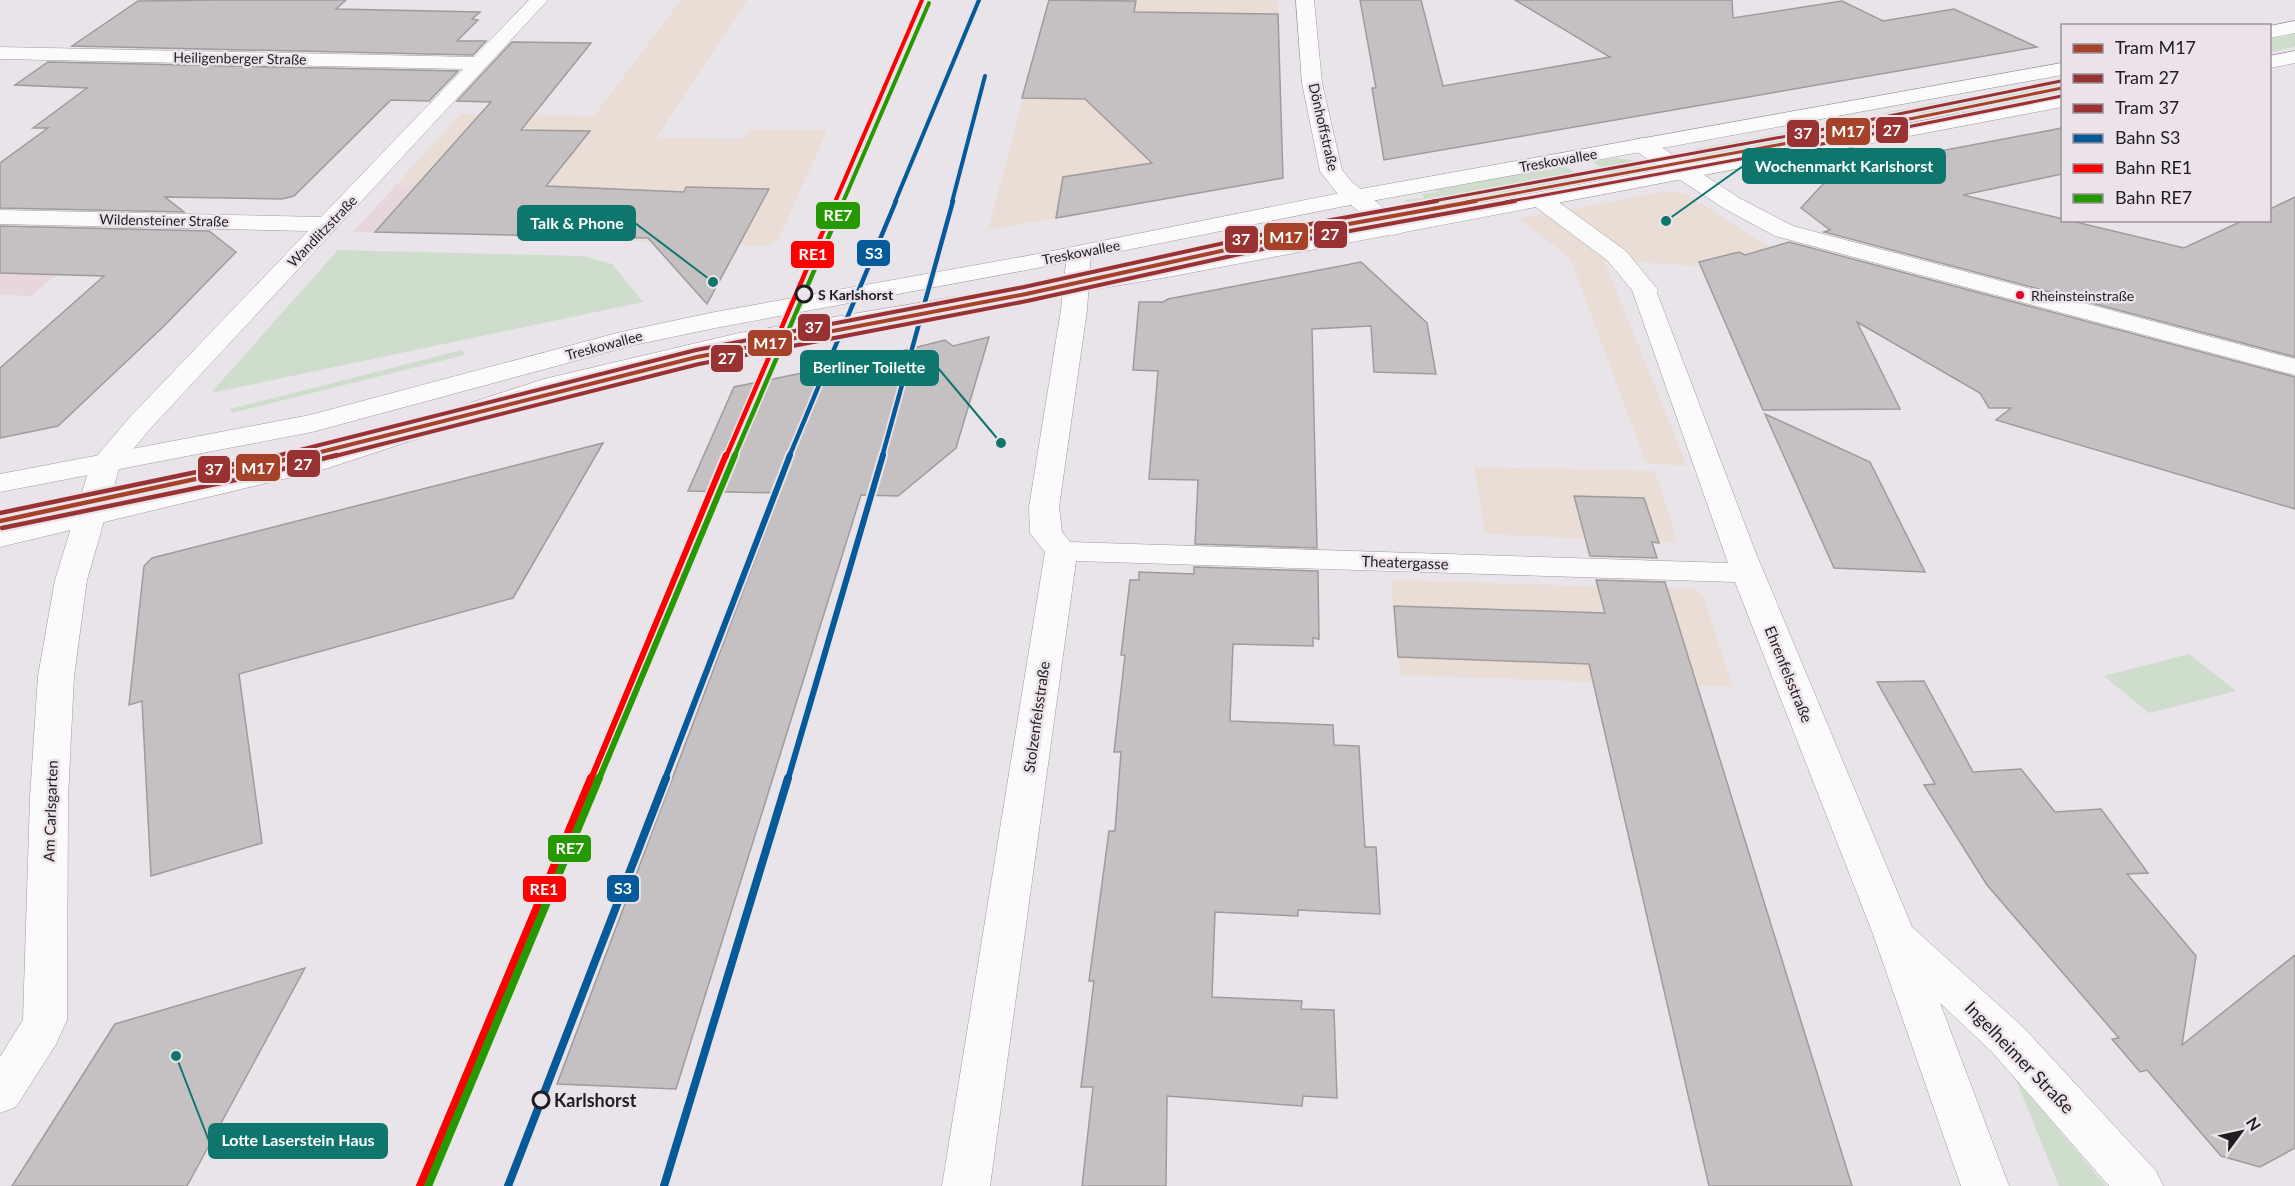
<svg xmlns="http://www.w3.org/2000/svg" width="2295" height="1186" font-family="Lato,sans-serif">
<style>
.commercial{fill:#e9ddd6}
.education{fill:#e7d7dd}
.green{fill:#ceddcc}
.building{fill:#c5c1c2;stroke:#9f9b9c;stroke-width:1.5}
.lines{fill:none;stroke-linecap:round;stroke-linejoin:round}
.pedestrian-casing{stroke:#9d999d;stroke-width:1}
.minor-casing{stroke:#9d999d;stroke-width:1}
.secondary-casing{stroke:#9d999d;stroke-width:1}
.pedestrian{fill:#fcfbfc;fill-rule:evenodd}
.minor{fill:#fcfbfc;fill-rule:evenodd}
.secondary{fill:#fcfbfc;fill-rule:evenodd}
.rail-1-far3-casing{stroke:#ebe2ea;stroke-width:7}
.rail-1-far2-casing{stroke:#ebe2ea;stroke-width:8}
.rail-1-far1-casing{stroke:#ebe2ea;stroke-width:10}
.rail-1-casing{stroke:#ebe2ea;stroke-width:12}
.rail-2-far3-casing{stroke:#ebe2ea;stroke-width:7}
.rail-2-far2-casing{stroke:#ebe2ea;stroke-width:8}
.rail-2-far1-casing{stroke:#ebe2ea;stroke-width:10}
.rail-2-casing{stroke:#ebe2ea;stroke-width:12}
.rail-3-far3-casing{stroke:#ebe2ea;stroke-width:7}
.rail-3-far2-casing{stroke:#ebe2ea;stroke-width:8}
.rail-3-far1-casing{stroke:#ebe2ea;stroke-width:10}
.rail-3-casing{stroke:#ebe2ea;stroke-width:12}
.rail-1-far3{stroke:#055a99;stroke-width:4}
.rail-1-far2{stroke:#055a99;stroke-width:4.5}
.rail-1-far1{stroke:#055a99;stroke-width:6}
.rail-1{stroke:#055a99;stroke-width:8}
.rail-2-far3{stroke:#f00;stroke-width:4}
.rail-2-far2{stroke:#f00;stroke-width:4.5}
.rail-2-far1{stroke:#f00;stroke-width:6}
.rail-2{stroke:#f00;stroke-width:8}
.rail-3-far3{stroke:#269900;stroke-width:4}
.rail-3-far2{stroke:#269900;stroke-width:4.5}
.rail-3-far1{stroke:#269900;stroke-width:6}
.rail-3{stroke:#269900;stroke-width:8}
.tram-1-far2-casing{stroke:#ebe2ea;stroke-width:6}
.tram-1-far1-casing{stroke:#ebe2ea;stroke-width:8}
.tram-1-casing{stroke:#ebe2ea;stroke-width:9}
.tram-2-far2-casing{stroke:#ebe2ea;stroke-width:6}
.tram-2-far1-casing{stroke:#ebe2ea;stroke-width:8}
.tram-2-casing{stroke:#ebe2ea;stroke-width:9}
.tram-3-far2-casing{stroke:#ebe2ea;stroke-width:6}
.tram-3-far1-casing{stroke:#ebe2ea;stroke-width:8}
.tram-3-casing{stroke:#ebe2ea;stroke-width:9}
.tram-1-far2{stroke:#a6422a;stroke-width:3}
.tram-1-far1{stroke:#a6422a;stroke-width:4}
.tram-1{stroke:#a6422a;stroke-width:4.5}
.tram-2-far2{stroke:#933;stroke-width:3}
.tram-2-far1{stroke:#933;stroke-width:4}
.tram-2{stroke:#933;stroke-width:4.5}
.tram-3-far2{stroke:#933;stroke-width:3}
.tram-3-far1{stroke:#933;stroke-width:4}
.tram-3{stroke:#933;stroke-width:4.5}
.stop-dot{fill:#ebe2ea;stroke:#201d20;stroke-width:3}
.bus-dot{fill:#e4002b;stroke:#ebe2ea;stroke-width:2}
.labels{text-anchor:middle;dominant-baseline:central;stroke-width:5;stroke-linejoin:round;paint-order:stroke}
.far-street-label{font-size:14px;fill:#201d20;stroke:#ebe2ea}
.far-stop-label{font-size:14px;font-weight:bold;fill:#201d20;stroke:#ebe2ea;text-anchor:start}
.bus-label{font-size:14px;fill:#201d20;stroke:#ebe2ea;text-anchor:start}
.street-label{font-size:15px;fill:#201d20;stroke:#ebe2ea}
.near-street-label{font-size:18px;fill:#201d20;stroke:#ebe2ea}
.near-stop-label{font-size:18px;font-weight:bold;fill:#201d20;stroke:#ebe2ea;text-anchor:start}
.leader{fill:none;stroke:#0f766e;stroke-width:2}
.callout-dot{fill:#0f766e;stroke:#ebe2ea;stroke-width:2}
.callout{fill:#0f766e;stroke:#0f766e;stroke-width:2}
.callout-label{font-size:16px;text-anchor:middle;font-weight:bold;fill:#fff}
.line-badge{stroke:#ebe2ea;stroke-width:2}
.badge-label{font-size:16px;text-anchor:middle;font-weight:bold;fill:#fff}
</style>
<rect width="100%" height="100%" fill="#e9e4e9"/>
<g class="commercial">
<polygon points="681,0 747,0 657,137 744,139 749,129 827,131 778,240 766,246 477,235 506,199 500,186 396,185 460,114 594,116"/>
<polygon points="1049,0 1278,0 1283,178 988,230"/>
<polygon points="1668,191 1688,195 1770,248 1745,255 1739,252 1704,260 1707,263 1697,266 1604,260 1687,466 1646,463 1570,258 1519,219"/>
<polygon points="1474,467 1655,471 1678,543 1485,534"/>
<polygon points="1391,580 1695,589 1703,595 1733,687 1400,675"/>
</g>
<g class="education">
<polygon points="396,185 501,186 506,198 477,235 353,232"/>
<polygon points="0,232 104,235 31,296 0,295"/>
</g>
<g class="green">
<polygon points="2295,34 2295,47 2270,52 2270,39"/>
<polygon points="2062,79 2062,92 1946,115 1878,114"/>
<polygon points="1806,129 1866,131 1700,162 1693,157 1703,155 1694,149"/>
<polygon points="1615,158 1632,160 1650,172 1617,178 1592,161"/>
<polygon points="1565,166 1588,182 1429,212 1418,209 1407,210 1398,204 1407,203 1404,200 1424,198 1422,194 1438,192 1435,190"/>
<polygon points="1300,221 1308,228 1137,265 1135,263 1149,257"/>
<polygon points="338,250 582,256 612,264 643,302 211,393"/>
<polygon points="462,350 465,355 232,413 230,409"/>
<polygon points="2189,654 2236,691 2149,713 2104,676"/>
<polygon points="2016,1080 2106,1186 2059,1186"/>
</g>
<g class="building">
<polygon points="221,0 346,0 336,9 480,12 472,19 478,20 457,41 486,41 473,55 72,46 138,1"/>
<polygon points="1049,0 1136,1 1134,12 1278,14 1283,178 1056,218 1063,177 1152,163 1085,99 1022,98"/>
<polygon points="1360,0 1421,0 1443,86 1610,57 1515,0 1732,0 1733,18 1842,1 1883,21 1954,9 2037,47 1384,160 1372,88 1376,88"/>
<polygon points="512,42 591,43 521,130 590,131 546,186 684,192 686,187 769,189 707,304 648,238 375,232 491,102 457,101"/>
<polygon points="48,62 458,71 429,101 391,100 294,196 282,199 165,197 184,212 0,208 0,163 48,128 33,128 87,88 15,85"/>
<polygon points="2062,128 2062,174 1963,195 2184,248 2244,220 2270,220 2270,209 2295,197 2295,357 1824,232 1830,230 1801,208 1835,171"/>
<polygon points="0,226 209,231 236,252 164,326 58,426 0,438 0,368 104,276 0,273"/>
<polygon points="1789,242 2295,377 2295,509 1996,420 2011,408 1989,408 1980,393 1857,322 1900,409 1763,410 1699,262 1739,252 1745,255"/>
<polygon points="1361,262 1427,323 1436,374 1374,372 1371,326 1312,329 1317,548 1195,544 1198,480 1149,479 1158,371 1133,370 1139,302 1163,302 1168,299"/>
<polygon points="989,337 956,448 898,496 861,495 676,1089 557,1084 780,493 688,491 734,387 870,359 945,340 953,346"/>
<polygon points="1765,414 1870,462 1925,572 1834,568"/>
<polygon points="603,443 513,598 239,674 262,843 151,876 142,701 129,705 144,566 152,558"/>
<polygon points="1574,496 1644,498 1659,543 1652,542 1657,558 1590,556"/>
<polygon points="1194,567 1318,571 1319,639 1313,638 1313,646 1233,644 1230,721 1333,725 1334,745 1359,746 1365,847 1376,847 1380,914 1298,910 1298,916 1215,912 1212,997 1302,1001 1301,1009 1334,1010 1337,1098 1303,1096 1302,1106 1167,1096 1166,1186 1082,1186 1093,1087 1081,1087 1094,981 1089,981 1109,831 1115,831 1121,752 1114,752 1125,655 1121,655 1130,580 1139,580 1139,572 1194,574"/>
<polygon points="1596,580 1665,582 1852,1186 1709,1186 1589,664 1398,657 1394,606 1605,613"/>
<polygon points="1924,681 1973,772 2021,769 2055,812 2101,809 2148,873 2127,874 2196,956 2182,1045 2295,955 2295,1148 2260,1167 2221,1156 2147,1070 2140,1072 2112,1039 2119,1038 1987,885 1924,785 1935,784 1877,682"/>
<polygon points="305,968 187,1186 12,1186 115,1024"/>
</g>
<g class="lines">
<g class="pedestrian-casing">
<polygon id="pedestrian" points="1541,193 1549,195 1626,251 1658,290 1654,295 1645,298 1636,295 1608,261 1533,205 1529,200 1533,195"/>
</g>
<g class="minor-casing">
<g id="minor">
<polygon points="529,0 548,0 149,430 120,465 87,580 74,676 68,798 67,1020 56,1044 16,1107 0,1113 0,1057 23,1020 30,798 38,676 55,580 91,463 129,418 308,231 0,224 0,210 321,217 463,69 0,59 0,47 474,57"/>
<polygon points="1296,0 1314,0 1322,83 1342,170 1352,182 1402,223 1405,228 1402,233 1393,235 1384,233 1336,192 1320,171 1302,83"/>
<polygon points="1642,138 1650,140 1741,199 1793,226 2295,359 2295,375 1775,236 1725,209 1634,150 1631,145 1634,140"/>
<polygon points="1079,246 1088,248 1091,253 1087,310 1059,507 1062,532 1070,542 1728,563 1632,290 1636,285 1645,282 1654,285 1755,551 1912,927 2024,1028 2156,1171 2163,1186 2109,1186 1992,1052 1940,1003 2009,1186 1961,1186 1873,934 1735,582 1076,561 990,1186 942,1186 1045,552 1030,533 1029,507 1061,310 1067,253 1070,248"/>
</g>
</g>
<g class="secondary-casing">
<g id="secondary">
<polygon points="2295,21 2295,33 2270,38 2270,26"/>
<polygon points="2295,51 2295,63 2270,68 2270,56"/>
<polygon points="2062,63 2062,75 1355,204 1032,269 715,328 634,345 312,432 0,492 0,474 310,415 621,332 715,312 1032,255 1355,190"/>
<polygon points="2062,95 2062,107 1168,277 739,349 563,391 325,469 0,547 0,529 303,457 544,379 739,333 1168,261"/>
</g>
</g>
<use href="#pedestrian" class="pedestrian"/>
<use href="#minor" class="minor"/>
<use href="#secondary" class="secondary"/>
<g class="rail-1-far3-casing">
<g id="rail-1-far3">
<polyline points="895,202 979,0"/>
<polyline points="952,202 985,76"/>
</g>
</g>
<g class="rail-1-far2-casing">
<g id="rail-1-far2">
<polyline points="789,457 896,201"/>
<polyline points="882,457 953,201"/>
</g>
</g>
<g class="rail-1-far1-casing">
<g id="rail-1-far1">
<polyline points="665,779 790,455"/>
<polyline points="788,779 883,455"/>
</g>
</g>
<g class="rail-1-casing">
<g id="rail-1">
<polyline points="508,1186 666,778"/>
<polyline points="664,1186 788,778"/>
</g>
</g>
<g class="rail-2-far3-casing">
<polyline id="rail-2-far3" points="835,202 922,0"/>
</g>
<g class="rail-2-far2-casing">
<polyline id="rail-2-far2" points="726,457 836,201"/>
</g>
<g class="rail-2-far1-casing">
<polyline id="rail-2-far1" points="591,779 726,455"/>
</g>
<g class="rail-2-casing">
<polyline id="rail-2" points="420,1186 591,778"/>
</g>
<g class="rail-3-far3-casing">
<polyline id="rail-3-far3" points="843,202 929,3"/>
</g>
<g class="rail-3-far2-casing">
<polyline id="rail-3-far2" points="734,457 844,201"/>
</g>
<g class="rail-3-far1-casing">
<polyline id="rail-3-far1" points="599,779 735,455"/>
</g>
<g class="rail-3-casing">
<polyline id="rail-3" points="428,1186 599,778"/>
</g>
<use href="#rail-1-far3" class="rail-1-far3"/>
<use href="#rail-1-far2" class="rail-1-far2"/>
<use href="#rail-1-far1" class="rail-1-far1"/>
<use href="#rail-1" class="rail-1"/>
<use href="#rail-2-far3" class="rail-2-far3"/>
<use href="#rail-2-far2" class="rail-2-far2"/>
<use href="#rail-2-far1" class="rail-2-far1"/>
<use href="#rail-2" class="rail-2"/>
<use href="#rail-3-far3" class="rail-3-far3"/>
<use href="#rail-3-far2" class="rail-3-far2"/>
<use href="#rail-3-far1" class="rail-3-far1"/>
<use href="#rail-3" class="rail-3"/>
<g class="tram-1-far2-casing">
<polyline id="tram-1-far2" points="1467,202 1821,137 2062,88"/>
</g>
<g class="tram-1-far1-casing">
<polyline id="tram-1-far1" points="301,457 697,357 1026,294 1321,229 1476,201"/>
</g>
<g class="tram-1-casing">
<polyline id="tram-1" points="0,521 307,455"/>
</g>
<g class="tram-2-far2-casing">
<polyline id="tram-2-far2" points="1506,202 1822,144 2062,96"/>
</g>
<g class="tram-2-far1-casing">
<polyline id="tram-2-far1" points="331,457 699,364 1027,301 1322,236 1515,201"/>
</g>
<g class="tram-2-casing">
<polyline id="tram-2" points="2,528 255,476 337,455"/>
</g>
<g class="tram-3-far2-casing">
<polyline id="tram-3-far2" points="1428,202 1820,130 2061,81"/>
</g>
<g class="tram-3-far1-casing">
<polyline id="tram-3-far1" points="272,457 696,350 1024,287 1320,222 1437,201"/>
</g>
<g class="tram-3-casing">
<polyline id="tram-3" points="0,513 278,455"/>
</g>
<use href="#tram-1-far2" class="tram-1-far2"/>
<use href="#tram-1-far1" class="tram-1-far1"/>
<use href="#tram-1" class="tram-1"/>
<use href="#tram-2-far2" class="tram-2-far2"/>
<use href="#tram-2-far1" class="tram-2-far1"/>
<use href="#tram-2" class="tram-2"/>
<use href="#tram-3-far2" class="tram-3-far2"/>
<use href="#tram-3-far1" class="tram-3-far1"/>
<use href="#tram-3" class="tram-3"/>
</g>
<g class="stop-dot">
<circle cx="804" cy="294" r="8"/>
<circle cx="541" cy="1100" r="8"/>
</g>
<circle class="bus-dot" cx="2020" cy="295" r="5"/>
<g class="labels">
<g class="far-street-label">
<text transform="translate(240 58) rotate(1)">Heiligenberger Straße</text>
<text transform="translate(1324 127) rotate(77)">Dönhoffstraße</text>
<text transform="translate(1558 160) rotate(-10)">Treskowallee</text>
<text transform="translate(164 220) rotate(1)">Wildensteiner Straße</text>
<text transform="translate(322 231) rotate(-46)">Wandlitzstraße</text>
<text transform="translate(1081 252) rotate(-11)">Treskowallee</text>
<text transform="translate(604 345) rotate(-15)">Treskowallee</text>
</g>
<g class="far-stop-label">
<text x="818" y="294">S Karlshorst</text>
</g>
<g class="bus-label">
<text x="2031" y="295">Rheinsteinstraße</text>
</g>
<g class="street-label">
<text transform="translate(1405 562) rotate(2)">Theatergasse</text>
<text transform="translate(1789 674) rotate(68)">Ehrenfelsstraße</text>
<text transform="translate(1036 717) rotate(-82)">Stolzenfelsstraße</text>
<text transform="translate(50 811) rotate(-88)">Am Carlsgarten</text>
</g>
<g class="near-street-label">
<text transform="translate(2020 1057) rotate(46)">Ingelheimer Straße</text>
</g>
<g class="near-stop-label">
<text x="554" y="1100">Karlshorst</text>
</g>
</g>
<path class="leader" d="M1666 221L1743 166M713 282L635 223M1001 443L938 368M176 1056L209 1141"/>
<g class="callout-dot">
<circle cx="1666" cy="221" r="6"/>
<circle cx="713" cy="282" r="6"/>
<circle cx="1001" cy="443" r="6"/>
<circle cx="176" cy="1056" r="6"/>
</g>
<g class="callout">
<rect x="1743" y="149" width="202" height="34" rx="6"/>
<rect x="518" y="206" width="117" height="34" rx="6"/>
<rect x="801" y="351" width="137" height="34" rx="6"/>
<rect x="209" y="1124" width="178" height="34" rx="6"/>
</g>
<g class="callout-label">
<text x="1844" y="172">Wochenmarkt Karlshorst</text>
<text x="577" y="229">Talk &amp; Phone</text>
<text x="869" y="373">Berliner Toilette</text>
<text x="298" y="1146">Lotte Laserstein Haus</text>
</g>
<g class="line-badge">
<rect x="1875" y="116" width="34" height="28" rx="6" fill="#933"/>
<rect x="1825" y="117" width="46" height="29" rx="6" fill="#a6422a"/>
<rect x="1786" y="119" width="34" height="29" rx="6" fill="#933"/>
<rect x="815" y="201" width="46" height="29" rx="6" fill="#269900"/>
<rect x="1313" y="220" width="35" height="29" rx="6" fill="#933"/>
<rect x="1263" y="222" width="46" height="29" rx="6" fill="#a6422a"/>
<rect x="1224" y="225" width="35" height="29" rx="6" fill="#933"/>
<rect x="856" y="239" width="35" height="28" rx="6" fill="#055a99"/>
<rect x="790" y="240" width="45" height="29" rx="6" fill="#f00"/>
<rect x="797" y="313" width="34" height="29" rx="6" fill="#933"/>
<rect x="747" y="329" width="46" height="28" rx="6" fill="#a6422a"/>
<rect x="710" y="344" width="34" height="29" rx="6" fill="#933"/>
<rect x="286" y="449" width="35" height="29" rx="6" fill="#933"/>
<rect x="235" y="453" width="46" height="29" rx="6" fill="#a6422a"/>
<rect x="197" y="455" width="34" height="29" rx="6" fill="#933"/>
<rect x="547" y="834" width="45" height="29" rx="6" fill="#269900"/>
<rect x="606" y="874" width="34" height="29" rx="6" fill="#055a99"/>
<rect x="522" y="875" width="45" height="28" rx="6" fill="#f00"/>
</g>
<g class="badge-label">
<text x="1892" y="136">27</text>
<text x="1848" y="137">M17</text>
<text x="1803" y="139">37</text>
<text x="838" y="221">RE7</text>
<text x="1330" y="240">27</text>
<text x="1286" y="243">M17</text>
<text x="1241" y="245">37</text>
<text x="874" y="259">S3</text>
<text x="813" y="260">RE1</text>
<text x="814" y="333">37</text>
<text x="770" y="349">M17</text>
<text x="727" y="364">27</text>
<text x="303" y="470">27</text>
<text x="258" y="474">M17</text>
<text x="214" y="475">37</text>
<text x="570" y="854">RE7</text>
<text x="623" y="894">S3</text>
<text x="544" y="895">RE1</text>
</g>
<rect x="2061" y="24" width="210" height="198" fill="#ebe2ea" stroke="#9a9399" stroke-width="1.5"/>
<rect x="2073" y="44" width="30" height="9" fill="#a6422a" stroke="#9a9399" stroke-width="1.5"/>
<text x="2115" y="54" font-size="18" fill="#201d20">Tram M17</text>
<rect x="2073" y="74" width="30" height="9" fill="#993333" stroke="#9a9399" stroke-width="1.5"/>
<text x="2115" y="84" font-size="18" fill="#201d20">Tram 27</text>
<rect x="2073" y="104" width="30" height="9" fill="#993333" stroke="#9a9399" stroke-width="1.5"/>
<text x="2115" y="114" font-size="18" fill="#201d20">Tram 37</text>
<rect x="2073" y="134" width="30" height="9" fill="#055a99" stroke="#9a9399" stroke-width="1.5"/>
<text x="2115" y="144" font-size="18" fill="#201d20">Bahn S3</text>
<rect x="2073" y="164" width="30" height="9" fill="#ff0000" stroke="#9a9399" stroke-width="1.5"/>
<text x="2115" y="174" font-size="18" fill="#201d20">Bahn RE1</text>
<rect x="2073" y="194" width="30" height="9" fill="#269900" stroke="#9a9399" stroke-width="1.5"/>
<text x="2115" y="204" font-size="18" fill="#201d20">Bahn RE7</text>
<g transform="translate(2241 1132) rotate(57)" stroke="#ebe2ea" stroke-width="4.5" paint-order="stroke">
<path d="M0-4.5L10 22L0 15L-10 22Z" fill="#201d20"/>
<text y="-9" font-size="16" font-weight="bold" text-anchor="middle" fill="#201d20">N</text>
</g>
</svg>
